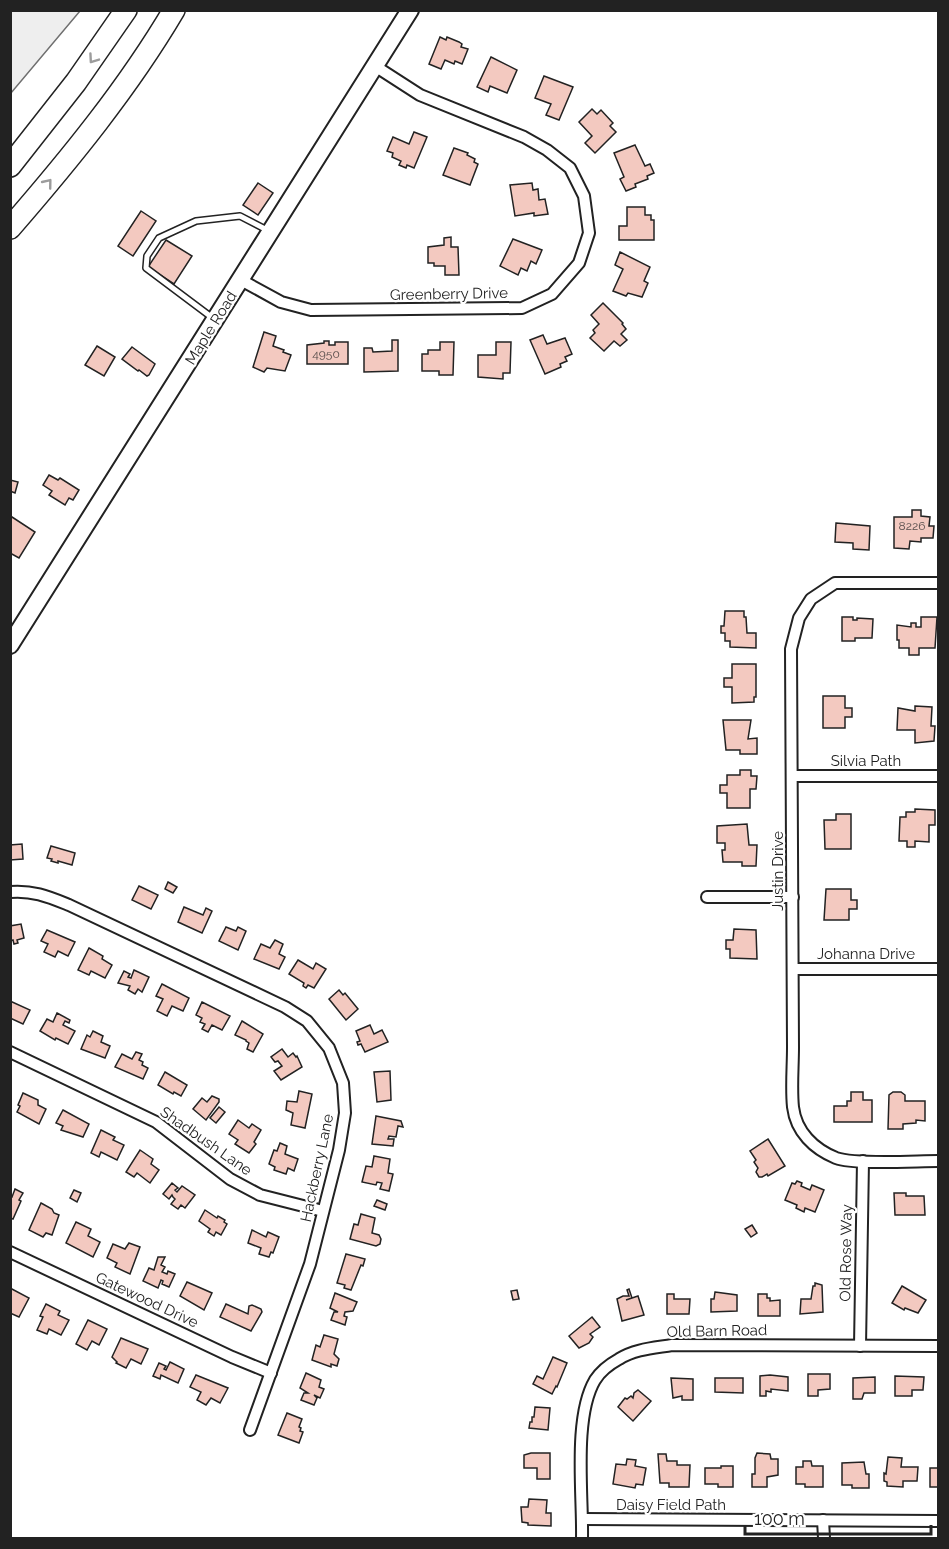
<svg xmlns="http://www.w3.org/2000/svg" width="949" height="1549" font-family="Raleway,sans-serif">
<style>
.green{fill:#eee;stroke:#6f6f6f;stroke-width:1.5}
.building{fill:#f3c9c0;stroke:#222;stroke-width:1.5}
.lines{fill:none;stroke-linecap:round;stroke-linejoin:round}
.lane-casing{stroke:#222;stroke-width:8}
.street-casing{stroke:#222;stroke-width:14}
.secondary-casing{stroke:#222;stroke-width:20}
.highway-casing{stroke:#222;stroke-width:24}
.lane{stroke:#fff;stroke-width:5}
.street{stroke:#fff;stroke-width:10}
.secondary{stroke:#fff;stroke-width:16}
.highway{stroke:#fff;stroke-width:21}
.oneway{stroke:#9c9c9c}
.labels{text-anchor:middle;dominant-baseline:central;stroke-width:4.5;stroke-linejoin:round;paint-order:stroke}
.number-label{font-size:12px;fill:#564c4a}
.street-label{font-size:15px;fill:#222;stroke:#fff}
</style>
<rect width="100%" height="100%" fill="#fff"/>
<polygon class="green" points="11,10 80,11 11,93 10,11"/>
<g class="building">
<polygon points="440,37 446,40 447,37 459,42 462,44 461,47 468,49 462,64 455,61 454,64 445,60 441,69 429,64"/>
<polygon points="491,57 517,70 507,93 490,86 488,92 477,87"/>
<polygon points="544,76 573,87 559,120 546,115 551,104 535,98"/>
<polygon points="592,109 597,114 601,110 613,123 610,126 616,132 595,153 585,143 592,136 579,122"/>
<polygon points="414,132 427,137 414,168 407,165 406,168 399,165 401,161 392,157 393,153 387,151 393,137 409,144"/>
<polygon points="635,145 645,166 650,164 654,173 647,176 648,179 635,184 636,187 626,191 620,179 624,177 614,153"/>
<polygon points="454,148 468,153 467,155 475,159 474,162 478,164 470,185 443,175"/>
<polygon points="258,183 273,193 258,215 243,205"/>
<polygon points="532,183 533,190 538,189 539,200 545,199 548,214 534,216 534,213 515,216 510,185"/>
<polygon points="627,207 645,207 645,215 651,215 651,220 654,220 654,240 619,240 619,226 627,226"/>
<polygon points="141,211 156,221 133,256 118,246"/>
<polygon points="451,237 451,247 458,247 459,275 445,275 445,266 434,266 434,263 428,263 428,247 444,245 444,238"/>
<polygon points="513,239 542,250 536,264 531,261 527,271 521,268 518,275 500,266"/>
<polygon points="166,240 192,256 174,284 148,267"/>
<polygon points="620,252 650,267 644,281 648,283 642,297 628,293 626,296 613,291 623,269 615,265"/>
<polygon points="603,303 623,323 622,324 626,329 621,334 627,340 620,346 614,341 604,351 590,338 595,333 593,330 599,324 591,315"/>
<polygon points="264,332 276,336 273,346 284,350 283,352 291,355 285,371 267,368 264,372 253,367"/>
<polygon points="543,335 547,344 565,338 572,354 565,357 567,361 560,364 561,367 545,374 530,340"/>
<polygon points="392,340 398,340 398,371 364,372 364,348 372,348 373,352 392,351"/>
<polygon points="324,341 329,341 329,345 335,345 335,342 348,342 348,364 307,364 307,345 324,343"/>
<polygon points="440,342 454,342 453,375 439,375 439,371 422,371 422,354 428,354 428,350 440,350"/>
<polygon points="496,342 511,342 510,373 503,373 503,379 478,377 478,355 496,355"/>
<polygon points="97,346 115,357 104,376 85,365"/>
<polygon points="132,347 155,364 149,375 147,376 139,370 138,371 122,359"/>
<polygon points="49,475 58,480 60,478 79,490 73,500 69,498 65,505 49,495 52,491 43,485"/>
<polygon points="10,480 18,482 15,493 10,491"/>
<polygon points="912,510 921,510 921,516 930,517 929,526 934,526 933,538 921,538 921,542 910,541 909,549 894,548 894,517 912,517"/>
<polygon points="12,517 35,532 19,558 10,553 10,519"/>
<polygon points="836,523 870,526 869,550 853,549 853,543 835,542"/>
<polygon points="725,611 744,611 744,617 746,617 747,633 756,633 756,648 730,647 730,641 725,641 725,633 721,633 721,626 724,626"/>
<polygon points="842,617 853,617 853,620 857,620 857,618 873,619 872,638 855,638 855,641 842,641"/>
<polygon points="921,617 937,617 935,648 919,648 919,655 909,655 909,648 899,648 899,640 897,640 897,625 911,627 911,623 916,623 916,627 921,627"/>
<polygon points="732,664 756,664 756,697 754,697 754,702 732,703 732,687 724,687 724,678 732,678"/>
<polygon points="823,696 845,696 845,708 852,708 852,717 845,717 845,728 823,728"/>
<polygon points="915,706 932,707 931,726 935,726 934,741 915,743 915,730 897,730 898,708 915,711"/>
<polygon points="723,720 751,720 748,739 757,738 757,754 740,754 740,750 726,750"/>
<polygon points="740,770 751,770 751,776 757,776 756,789 750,789 750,808 727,808 727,793 720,793 720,785 727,785 727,775 740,775"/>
<polygon points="915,809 935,810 935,825 929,825 929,842 915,841 915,847 907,847 907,841 899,841 900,817 906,817 906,812 915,812"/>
<polygon points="836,814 851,814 851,849 825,849 824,820 836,820"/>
<polygon points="747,824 749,845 757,845 756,866 742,866 742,862 723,862 722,850 725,850 725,843 717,843 717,826"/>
<polygon points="22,844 23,859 10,860 10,845"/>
<polygon points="51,846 75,853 72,865 58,861 58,863 51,861 52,859 47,858"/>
<polygon points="168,882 177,887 173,893 165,889"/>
<polygon points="139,886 158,895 151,909 132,900"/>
<polygon points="826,889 851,889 851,900 857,900 857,909 849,909 849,920 824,920"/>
<polygon points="184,907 203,915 206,908 212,911 202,933 178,922"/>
<polygon points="21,924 24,938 17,940 18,943 14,944 13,940 10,941 10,926"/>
<polygon points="226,927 236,931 238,927 246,931 238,950 219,941"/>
<polygon points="734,929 756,930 757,959 730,958 730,949 726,949 726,940 733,940"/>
<polygon points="47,930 75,942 68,956 58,951 55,957 44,952 48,944 41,941"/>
<polygon points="275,940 283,944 279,954 285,957 279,969 254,959 261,944 270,948"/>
<polygon points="89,948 103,956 102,959 112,965 105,978 91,971 89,975 78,970"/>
<polygon points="298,960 313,969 316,963 326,969 314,988 308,985 306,988 303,986 304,983 289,974"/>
<polygon points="134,970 149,977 142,992 138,989 135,994 128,990 130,986 118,983 124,971 130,974 128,977 131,978"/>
<polygon points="162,984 189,998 183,1011 172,1006 167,1016 157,1011 163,999 156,996"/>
<polygon points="339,990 343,995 345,993 358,1009 346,1020 329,999"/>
<polygon points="10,1001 30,1010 23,1024 10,1018"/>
<polygon points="202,1002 230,1016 222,1030 212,1025 208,1032 202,1029 205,1024 200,1022 202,1018 196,1015"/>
<polygon points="57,1013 70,1020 69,1023 65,1021 63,1025 75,1031 68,1044 56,1038 55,1040 40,1031 47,1019 53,1022"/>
<polygon points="242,1021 263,1034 253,1052 247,1049 249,1043 246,1041 246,1040 235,1035"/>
<polygon points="370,1025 374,1034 382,1030 388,1042 365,1052 361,1044 358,1045 357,1042 360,1041 356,1031"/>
<polygon points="93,1031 103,1036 101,1042 110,1046 105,1058 81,1049 87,1035 90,1037"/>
<polygon points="282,1049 288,1057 293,1053 296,1057 297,1056 302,1067 281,1080 274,1071 282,1066 278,1061 275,1062 271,1057"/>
<polygon points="136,1052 142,1054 139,1060 143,1062 142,1065 148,1068 143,1079 115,1067 122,1054 132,1059"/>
<polygon points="390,1071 391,1100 377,1102 374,1072"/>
<polygon points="165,1072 187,1085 181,1096 174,1092 173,1094 158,1085"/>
<polygon points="299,1091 312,1094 305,1128 291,1125 293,1113 286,1110 287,1101 297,1102"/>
<polygon points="851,1092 863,1092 863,1100 872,1100 872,1122 834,1122 834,1106 847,1106 847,1101 851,1101"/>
<polygon points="893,1092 901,1092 905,1095 905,1101 925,1101 925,1121 916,1120 916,1123 903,1124 903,1129 888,1129 889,1095"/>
<polygon points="23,1093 38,1100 38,1105 46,1109 39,1124 17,1112 20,1106 18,1105"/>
<polygon points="212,1096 219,1099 219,1102 206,1120 193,1109 202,1098 207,1102"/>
<polygon points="219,1107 225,1112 216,1123 210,1118"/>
<polygon points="63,1110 89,1124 83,1137 61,1130 63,1126 56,1123"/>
<polygon points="376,1116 401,1121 403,1127 398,1126 396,1137 389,1136 388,1139 394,1139 393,1146 372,1144"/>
<polygon points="238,1120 249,1128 252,1124 261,1130 254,1142 256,1144 249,1153 235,1144 238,1140 229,1134"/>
<polygon points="101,1130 115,1137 113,1140 124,1145 117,1160 101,1152 99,1157 91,1153"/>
<polygon points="768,1139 785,1166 768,1176 767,1174 762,1177 759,1177 756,1172 758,1168 754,1162 756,1160 750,1151"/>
<polygon points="280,1143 287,1146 285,1154 298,1159 294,1171 288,1168 286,1174 274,1170 275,1167 269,1164 274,1150 277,1151"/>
<polygon points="140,1150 153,1159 151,1164 159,1170 150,1183 137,1173 134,1177 126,1172"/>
<polygon points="374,1156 390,1159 388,1173 393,1174 389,1191 380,1189 382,1183 377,1182 376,1185 362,1182 366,1166 372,1167"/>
<polygon points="797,1181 802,1183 801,1186 810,1190 812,1185 824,1190 815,1212 805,1208 804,1212 796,1208 797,1205 785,1200 792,1183 795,1184"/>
<polygon points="172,1183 178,1188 175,1190 177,1192 182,1186 195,1195 185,1208 181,1205 178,1209 171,1204 175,1199 173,1197 172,1195 169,1199 163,1194"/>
<polygon points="15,1189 23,1193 19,1200 21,1201 13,1219 10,1218 10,1196 12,1197"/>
<polygon points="74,1190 81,1193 77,1202 70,1198"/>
<polygon points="894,1193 906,1193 906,1196 924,1196 925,1215 895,1215"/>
<polygon points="377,1200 387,1204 385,1210 374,1206"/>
<polygon points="41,1203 52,1209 54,1213 59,1215 52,1235 46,1233 43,1237 29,1230"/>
<polygon points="205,1210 217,1218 218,1216 225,1220 224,1222 227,1224 221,1235 216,1232 214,1236 208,1232 210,1229 199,1221"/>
<polygon points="361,1214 375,1218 372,1233 379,1235 381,1239 380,1244 376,1246 350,1239 354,1224 358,1225"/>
<polygon points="76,1222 91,1229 88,1236 100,1242 93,1257 66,1243"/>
<polygon points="752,1225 757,1233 751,1237 745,1229"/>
<polygon points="252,1230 266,1237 268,1232 279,1237 273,1253 271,1252 269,1257 259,1254 261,1248 248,1243"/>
<polygon points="129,1243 140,1247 130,1274 115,1267 117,1263 107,1258 113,1244 125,1249"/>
<polygon points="346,1254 365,1259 363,1266 361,1265 351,1290 344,1288 345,1285 337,1283"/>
<polygon points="158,1257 165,1257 161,1265 165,1267 162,1272 167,1274 168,1271 175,1274 169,1287 162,1284 163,1281 161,1280 158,1288 143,1281 149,1268 154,1270"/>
<polygon points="187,1282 212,1293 204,1310 180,1296"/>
<polygon points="815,1283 822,1285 823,1312 800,1314 801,1299 811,1299 813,1286 815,1286"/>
<polygon points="902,1286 926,1300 918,1313 905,1308 904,1310 892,1303"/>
<polygon points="10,1288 29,1298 19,1317 10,1313"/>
<polygon points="629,1289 632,1298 626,1300 638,1296 644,1315 622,1321 617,1299 623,1296 629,1296 627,1290"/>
<polygon points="517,1290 519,1299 513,1300 511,1291"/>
<polygon points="715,1292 737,1295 737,1311 711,1312 711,1299 714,1299"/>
<polygon points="335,1293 357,1302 353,1311 345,1312 344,1316 347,1317 345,1325 331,1320 334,1312 338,1312 330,1308"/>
<polygon points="667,1294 674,1294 674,1299 690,1299 689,1314 667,1314"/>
<polygon points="758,1294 767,1294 767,1298 770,1298 770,1301 780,1300 780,1316 758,1316"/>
<polygon points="46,1304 60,1311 58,1315 69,1320 61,1335 49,1329 47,1334 37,1330 43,1317 40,1316"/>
<polygon points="226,1304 248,1314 249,1306 252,1305 261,1309 262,1312 251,1331 220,1317"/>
<polygon points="592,1317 600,1327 590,1334 593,1337 589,1343 579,1348 569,1336"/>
<polygon points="88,1320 107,1329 99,1345 92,1341 87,1350 76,1344"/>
<polygon points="324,1335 338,1339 334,1354 339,1359 337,1366 331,1364 331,1367 312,1360 316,1345 320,1347"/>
<polygon points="121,1338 148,1349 141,1364 131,1359 126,1368 116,1363 117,1362 112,1357"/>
<polygon points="553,1357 567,1363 557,1387 556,1386 552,1394 533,1384 537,1376 543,1379"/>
<polygon points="170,1362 184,1369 178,1383 161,1375 160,1379 153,1376 159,1363 166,1366 164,1369 166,1370"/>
<polygon points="306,1373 321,1380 319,1387 324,1389 320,1398 314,1395 317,1398 314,1405 301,1400 304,1393 308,1393 300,1388"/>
<polygon points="808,1374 830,1374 830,1389 818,1390 818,1396 808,1396"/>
<polygon points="196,1375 228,1388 220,1403 211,1398 206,1405 197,1400 201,1392 190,1387"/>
<polygon points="770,1375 788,1377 788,1391 771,1389 771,1392 766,1391 766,1396 760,1396 760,1376"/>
<polygon points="895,1376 924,1377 923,1390 912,1390 912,1396 895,1396"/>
<polygon points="875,1377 875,1393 864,1393 862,1399 853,1399 853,1378"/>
<polygon points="671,1378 693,1379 693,1400 682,1400 682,1396 673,1398"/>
<polygon points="715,1378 743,1378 743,1393 715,1392"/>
<polygon points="638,1390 651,1401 633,1421 618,1407 625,1398 627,1399 631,1396 633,1398 634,1393"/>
<polygon points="535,1407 550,1408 548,1430 529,1428 530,1422 532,1422 532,1417 534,1417"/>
<polygon points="287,1413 302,1419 299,1427 301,1428 300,1431 303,1432 299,1443 278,1435"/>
<polygon points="531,1453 550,1453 550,1479 537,1479 537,1468 524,1468 524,1455"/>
<polygon points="757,1453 770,1454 771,1459 778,1459 778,1475 767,1477 767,1487 752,1487 752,1474 755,1474 755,1458"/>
<polygon points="658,1454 666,1454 667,1461 677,1461 677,1465 690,1465 689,1487 669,1487 669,1483 660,1483"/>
<polygon points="888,1457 902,1458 901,1467 918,1467 917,1481 903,1481 903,1487 887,1486 887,1482 884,1481 884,1473 886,1474"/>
<polygon points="627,1459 636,1460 635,1466 646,1468 643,1485 636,1484 635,1488 613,1484 616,1464 626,1465"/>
<polygon points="803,1461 811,1461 812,1466 823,1466 823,1487 805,1487 805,1484 796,1484 796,1467 803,1467"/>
<polygon points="864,1462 866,1474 869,1474 869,1488 852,1488 852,1485 842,1485 842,1463"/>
<polygon points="721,1466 733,1466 733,1487 718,1487 718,1484 705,1484 705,1468 721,1468"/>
<rect x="930" y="1468" width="8" height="19"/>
<polygon points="529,1499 547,1500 546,1513 551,1513 551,1526 528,1525 528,1523 522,1522 521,1507 528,1507"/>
</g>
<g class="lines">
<g class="lane-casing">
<polyline id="lane" points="214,319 146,268 147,256 159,238 196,221 240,216 269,231"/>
</g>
<g class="street-casing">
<g id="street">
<polyline points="241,280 281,302 311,310 522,308 552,294 579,263 589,233 584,196 570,168 547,150 524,137 420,95 375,66"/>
<path d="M938 583H835L811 599 799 618 791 649 793 1047C793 1067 791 1088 793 1107 796 1132 814 1149 836 1158 855 1165 915 1161 938 1161"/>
<polyline points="793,776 938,776"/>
<path d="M10 892C33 890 49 897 69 905L285 1007 307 1021 329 1048 343 1083 345 1113 339 1150 310 1264 250 1430"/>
<polyline points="707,897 793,897"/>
<polyline points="793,969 938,969"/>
<polyline points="10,1052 156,1122 230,1179 260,1195 323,1211"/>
<polyline points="10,1252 232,1357 271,1373"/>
<polyline points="860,1346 863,1161"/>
<polyline points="583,1519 938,1521"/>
<polyline points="823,1520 824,1538"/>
<path d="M582 1538C583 1495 573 1417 595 1380 600 1372 610 1364 619 1359 635 1349 654 1348 672 1345L938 1346"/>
</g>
</g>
<g class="secondary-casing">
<polyline id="secondary" points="10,645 410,10"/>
</g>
<g class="highway-casing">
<g id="highway">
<polyline points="10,166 76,82 126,10"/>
<path d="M10 228C69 160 128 88 174 10"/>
</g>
</g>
<use href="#lane" class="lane"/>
<use href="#street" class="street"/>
<use href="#secondary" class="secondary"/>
<use href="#highway" class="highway"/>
</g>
<defs><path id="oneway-chevron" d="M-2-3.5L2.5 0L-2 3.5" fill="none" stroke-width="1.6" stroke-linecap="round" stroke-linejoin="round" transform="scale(1.5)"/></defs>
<g class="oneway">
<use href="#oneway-chevron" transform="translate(93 59) rotate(125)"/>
<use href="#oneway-chevron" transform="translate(48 183) rotate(-51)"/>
</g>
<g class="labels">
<g class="number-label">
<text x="326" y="354">4950</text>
<text x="912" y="526">8226</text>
</g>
<g class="street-label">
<text transform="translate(449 294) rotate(-1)">Greenberry Drive</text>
<text transform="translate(211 328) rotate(-58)">Maple Road</text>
<text x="866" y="761">Silvia Path</text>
<text transform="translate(778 871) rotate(-90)">Justin Drive</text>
<text x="866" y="954">Johanna Drive</text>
<text transform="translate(206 1141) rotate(35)">Shadbush Lane</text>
<text transform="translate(317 1168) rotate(-78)">Hackberry Lane</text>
<text transform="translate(846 1253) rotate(-89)">Old Rose Way</text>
<text transform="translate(147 1300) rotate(25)">Gatewood Drive</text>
<text transform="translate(717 1331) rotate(-1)">Old Barn Road</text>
<text x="671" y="1505">Daisy Field Path</text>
</g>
</g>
<rect width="949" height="1549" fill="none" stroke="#222222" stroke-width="24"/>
<path d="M745 1525v9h186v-9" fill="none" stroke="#222222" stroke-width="3"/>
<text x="754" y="1525" font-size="18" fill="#222222" stroke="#ffffff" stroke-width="4.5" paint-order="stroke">100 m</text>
</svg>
